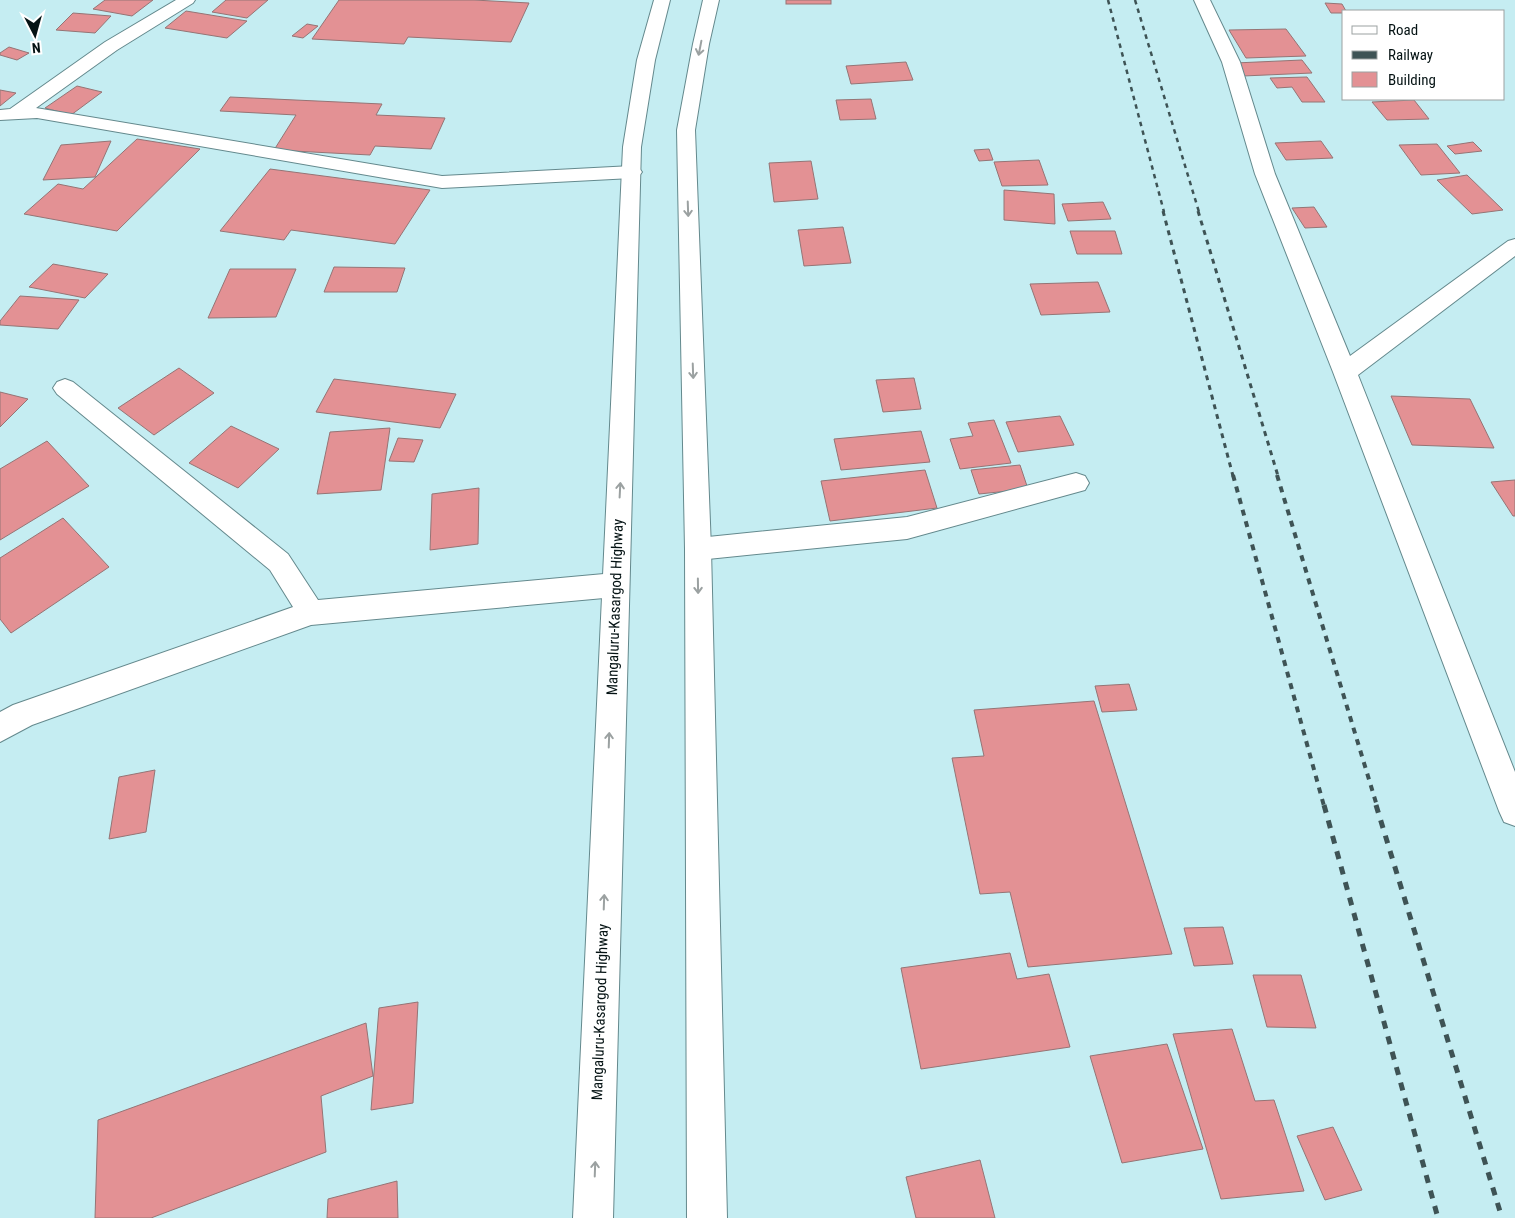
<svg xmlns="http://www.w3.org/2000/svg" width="1515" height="1218" font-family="'Roboto Condensed',sans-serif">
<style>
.building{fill:#e39194;stroke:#957475}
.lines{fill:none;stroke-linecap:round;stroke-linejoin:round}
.minor-casing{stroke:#64898d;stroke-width:2}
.tertiary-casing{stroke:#64898d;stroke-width:2}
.trunk-casing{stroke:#64898d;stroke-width:2}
.minor{fill:#fff;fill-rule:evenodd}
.tertiary{fill:#fff;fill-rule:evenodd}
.trunk{fill:#fff;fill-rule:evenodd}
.rail-far3{stroke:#3e5355;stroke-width:2.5;stroke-dasharray:4.5 4.5;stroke-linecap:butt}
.rail-far2{stroke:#3e5355;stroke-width:3;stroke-dasharray:5 5;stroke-linecap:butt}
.rail-far1{stroke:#3e5355;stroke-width:4;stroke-dasharray:6 6;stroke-linecap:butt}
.rail{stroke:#3e5355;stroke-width:5;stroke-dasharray:8 8;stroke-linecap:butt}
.oneway{stroke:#9ba1a1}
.labels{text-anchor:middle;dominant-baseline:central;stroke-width:4;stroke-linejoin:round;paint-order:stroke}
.street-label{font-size:15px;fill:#051314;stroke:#fff}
</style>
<rect width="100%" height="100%" fill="#c5edf2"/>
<g class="building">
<polygon points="105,0 153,0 132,16 93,9"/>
<polygon points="226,0 268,0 247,18 212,12"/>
<polygon points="339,0 474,0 529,3 511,42 408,37 404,44 312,39"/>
<rect x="786" y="0" width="45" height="4"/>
<polygon points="1325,3 1342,4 1346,11 1344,11 1344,13 1331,13"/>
<polygon points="186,11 247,21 227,38 165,28"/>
<polygon points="73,13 111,16 95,33 56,30"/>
<polygon points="307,24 318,26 303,38 292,36"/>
<polygon points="1286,29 1306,56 1246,58 1229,30"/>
<polygon points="9,47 29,53 17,60 0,55 0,53"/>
<polygon points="1302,60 1312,73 1243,76 1235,63"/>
<polygon points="906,62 913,80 851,84 846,66"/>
<polygon points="1307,77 1325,102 1302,102 1292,87 1277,88 1270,78"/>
<polygon points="77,86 102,92 71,115 45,108"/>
<polygon points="0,90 16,93 0,106"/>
<polygon points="230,97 382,104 376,115 445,118 431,149 375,146 370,155 274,150 296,115 220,111"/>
<polygon points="871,99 876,119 840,120 836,100"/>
<polygon points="1414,100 1429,119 1387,120 1372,102"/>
<polygon points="137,139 200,149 117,231 24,214 58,184 83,189"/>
<polygon points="111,141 95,177 43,180 61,145"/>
<polygon points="1321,141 1333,158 1286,160 1275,143"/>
<polygon points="1473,142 1482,151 1455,154 1447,146"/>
<polygon points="1437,144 1460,173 1421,175 1399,145"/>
<polygon points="989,149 993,160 979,161 974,150"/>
<polygon points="1039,160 1048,185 1002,186 994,162"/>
<polygon points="811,161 818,199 774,202 769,163"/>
<polygon points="270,169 430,190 395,244 291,230 284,240 220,231"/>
<polygon points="1467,175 1503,210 1472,214 1437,180"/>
<polygon points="1004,190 1054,194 1055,224 1004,220"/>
<polygon points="1103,202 1111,219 1068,221 1062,204"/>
<polygon points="1314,207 1327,227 1305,228 1292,208"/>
<polygon points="843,227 851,263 804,266 798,230"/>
<polygon points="1070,231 1115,231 1122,254 1077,254"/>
<polygon points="53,264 108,274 85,298 29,287"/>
<polygon points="334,267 405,268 397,292 324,292"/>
<polygon points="230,269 296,269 276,317 208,318"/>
<polygon points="1098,282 1110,312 1041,315 1030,284"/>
<polygon points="20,296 79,300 58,329 0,325 0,321"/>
<polygon points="179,368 214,393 154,435 118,408"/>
<polygon points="914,378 921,409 883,412 876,380"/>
<polygon points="334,379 456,394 440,428 316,412"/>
<polygon points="0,392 28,399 0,427"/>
<polygon points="1391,396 1470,399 1494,448 1412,445"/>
<polygon points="1060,416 1074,445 1018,452 1006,422"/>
<polygon points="994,420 1011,463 960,469 950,439 973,436 968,423"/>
<polygon points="231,426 279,449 238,488 189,463"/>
<polygon points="390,428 381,490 317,494 330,432"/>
<polygon points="921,431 930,462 841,470 834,439"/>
<polygon points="398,438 423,440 414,462 389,461"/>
<polygon points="47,441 89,486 0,540 0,469"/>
<polygon points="1020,465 1028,489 979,494 971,470"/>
<polygon points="925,470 937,508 830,521 821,481"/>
<polygon points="1515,480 1515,516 1513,516 1491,482"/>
<polygon points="479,488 478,544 430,550 432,494"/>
<polygon points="63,518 109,567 11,633 0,619 0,558"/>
<polygon points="1129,684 1137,710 1102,712 1095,686"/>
<polygon points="1094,701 1172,954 1028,967 1010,892 980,894 952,758 984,756 974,710"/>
<polygon points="155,770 146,832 109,839 119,777"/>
<polygon points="1223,927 1233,964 1194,966 1184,928"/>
<polygon points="1010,953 1017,979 1049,974 1070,1047 921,1069 901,968"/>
<polygon points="1253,975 1301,975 1316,1028 1267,1027"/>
<polygon points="418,1002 413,1103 371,1110 379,1008"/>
<polygon points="366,1023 373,1076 321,1096 326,1152 151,1218 95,1218 98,1120"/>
<polygon points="1232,1029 1255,1101 1274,1100 1304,1191 1221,1199 1173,1034"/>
<polygon points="1167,1044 1203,1149 1122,1163 1090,1056"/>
<polygon points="1333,1127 1362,1190 1325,1200 1297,1136"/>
<polygon points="980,1160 995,1218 916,1218 906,1177"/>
<polygon points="397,1181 398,1218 327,1218 328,1199"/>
</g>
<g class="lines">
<g class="minor-casing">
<g id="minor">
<polygon points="176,0 195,0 193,3 117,50 36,108 442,176 632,166 639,168 642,172 639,176 632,178 442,188 37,118 0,120 0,110 10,109 105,42"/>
<polygon points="65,379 73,382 288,554 318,600 615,573 625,577 629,585 625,593 615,597 311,625 32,725 0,742 0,712 13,705 293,607 270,570 57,394 53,388 57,382"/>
<polygon points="1076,473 1085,476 1089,483 1085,490 907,539 698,560 689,557 685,549 689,541 698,538 907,517"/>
</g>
</g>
<g class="tertiary-casing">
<polygon id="tertiary" points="1194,0 1210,0 1240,62 1275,174 1350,356 1508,241 1515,239 1515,256 1358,375 1515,772 1515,826 1504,822 1499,811 1333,372 1255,174 1222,62"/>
</g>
<g class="trunk-casing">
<g id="trunk">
<polygon points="654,0 670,0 655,60 641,147 613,1218 573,1218 623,147 637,60"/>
<polygon points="703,0 719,0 709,44 695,130 711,549 727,1218 687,1218 685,549 677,130 693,44"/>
</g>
</g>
<use href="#minor" class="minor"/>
<use href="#tertiary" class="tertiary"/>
<use href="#trunk" class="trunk"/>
<g class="rail-far3">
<polyline points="1108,0 1164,212"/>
<polyline points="1135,0 1199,212"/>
</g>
<g class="rail-far2">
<polyline points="1163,211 1233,476"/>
<polyline points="1198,211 1278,476"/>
</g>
<g class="rail-far1">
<polyline points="1233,475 1324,806"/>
<polyline points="1277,475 1377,806"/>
</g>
<g class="rail">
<polyline points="1324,805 1438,1218"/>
<polyline points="1376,805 1502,1218"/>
</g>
</g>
<defs><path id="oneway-shaft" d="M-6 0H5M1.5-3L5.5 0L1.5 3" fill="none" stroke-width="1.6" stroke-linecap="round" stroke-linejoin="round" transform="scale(1.25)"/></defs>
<g class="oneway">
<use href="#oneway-shaft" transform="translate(700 48) rotate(101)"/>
<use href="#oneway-shaft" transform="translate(688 209) rotate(88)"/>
<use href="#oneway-shaft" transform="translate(693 371) rotate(88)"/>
<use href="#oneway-shaft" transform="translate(620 490) rotate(-87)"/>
<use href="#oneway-shaft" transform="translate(698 586) rotate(89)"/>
<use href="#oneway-shaft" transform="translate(609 740) rotate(-88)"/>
<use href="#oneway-shaft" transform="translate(604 902) rotate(-88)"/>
<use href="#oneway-shaft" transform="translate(595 1169) rotate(-88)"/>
</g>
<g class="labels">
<g class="street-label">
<text transform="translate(615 607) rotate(-88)">Mangaluru-Kasargod Highway</text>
<text transform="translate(600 1012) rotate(-88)">Mangaluru-Kasargod Highway</text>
</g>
</g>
<rect x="1342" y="10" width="162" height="90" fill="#ffffff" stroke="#9ba1a1"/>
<rect x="1352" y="26" width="25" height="8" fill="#ffffff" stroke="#9ba1a1"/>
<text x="1388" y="35" font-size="15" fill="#051314">Road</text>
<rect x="1352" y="51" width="25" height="8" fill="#3e5355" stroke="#9ba1a1"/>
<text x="1388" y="60" font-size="15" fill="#051314">Railway</text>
<rect x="1352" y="72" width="25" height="15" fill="#e39194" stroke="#9ba1a1"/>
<text x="1388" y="85" font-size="15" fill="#051314">Building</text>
<g transform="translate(35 35) rotate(174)" stroke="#ffffff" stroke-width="4" paint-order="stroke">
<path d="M0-4L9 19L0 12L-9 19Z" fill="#051314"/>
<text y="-8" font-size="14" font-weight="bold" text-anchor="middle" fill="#051314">N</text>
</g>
</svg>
